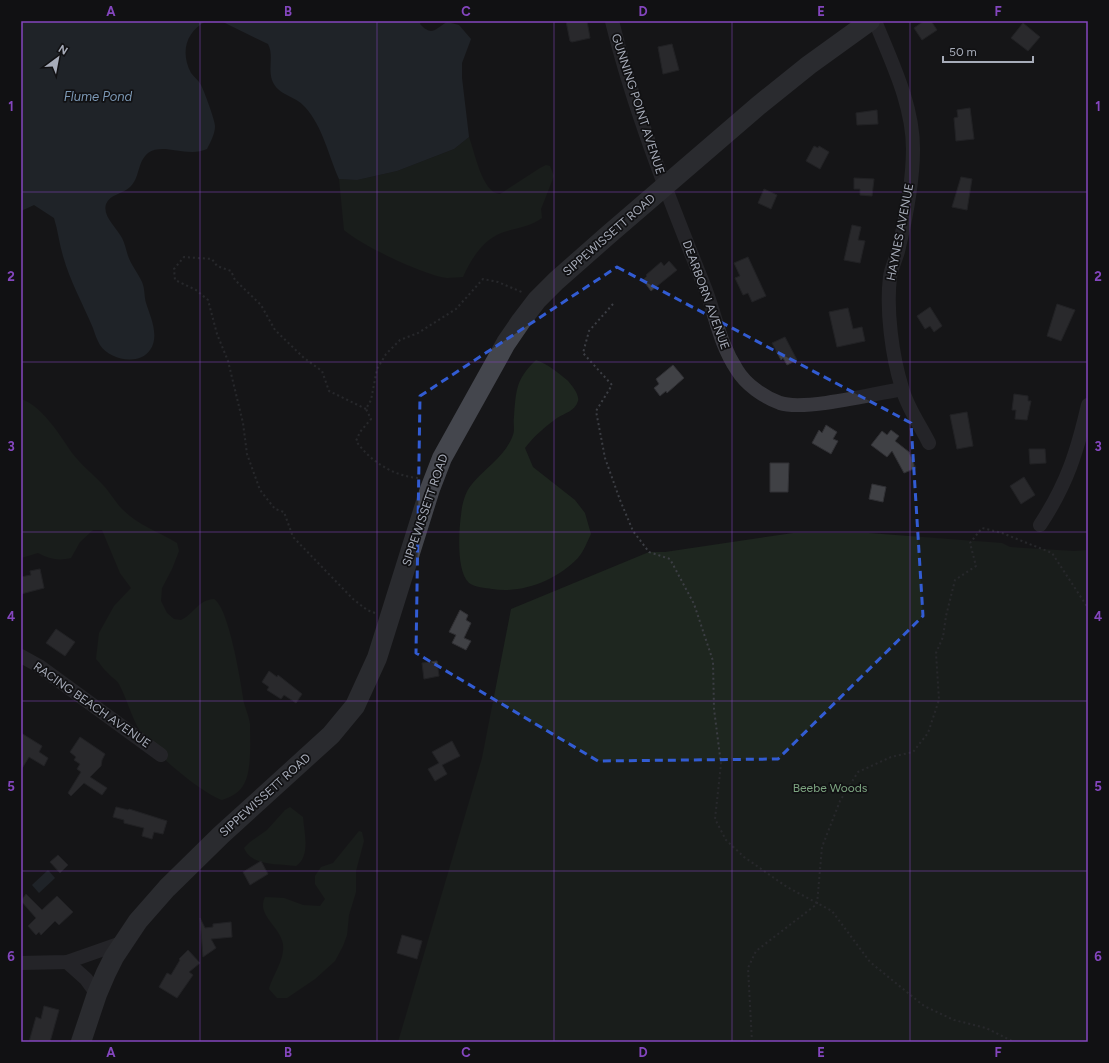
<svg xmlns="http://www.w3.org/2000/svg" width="1109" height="1063" font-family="Figtree,sans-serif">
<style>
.green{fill:#1e261f}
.water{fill:#2b343d}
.building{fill:#404145;stroke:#303034}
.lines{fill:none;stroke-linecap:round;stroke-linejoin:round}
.path{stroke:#3c3e44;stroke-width:2;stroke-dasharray:2 3;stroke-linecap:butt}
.street{stroke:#37373d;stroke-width:14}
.secondary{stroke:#44464d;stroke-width:20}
.marked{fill:none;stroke:#325cd3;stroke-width:3;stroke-dasharray:8 5;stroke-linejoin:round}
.grid{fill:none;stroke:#8446be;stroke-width:1;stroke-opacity:0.55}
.labels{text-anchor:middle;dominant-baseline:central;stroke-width:3.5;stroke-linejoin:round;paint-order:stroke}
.street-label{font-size:12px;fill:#a7acb9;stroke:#111113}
.park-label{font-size:12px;fill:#7da581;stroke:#111113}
.water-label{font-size:13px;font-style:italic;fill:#7c99b6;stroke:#111113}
.neatline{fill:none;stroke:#8446be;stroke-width:1.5}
.grid-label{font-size:13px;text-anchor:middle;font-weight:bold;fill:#8446be}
</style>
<rect width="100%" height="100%" fill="#161618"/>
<g class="green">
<path d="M469 137C475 153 482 193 500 194L540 168 546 165 550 166 554 176 541 209 542 218C530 227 515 228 501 233 482 241 471 259 463 277 458 277 452 278 447 278 424 275 362 246 344 230L339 179 357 180 397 171 454 149Z"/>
<path d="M536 360C548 364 557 372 567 380 571 384 580 395 578 401 575 411 565 413 557 418 545 427 534 436 525 448L533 467 575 500 585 513 591 534C587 542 584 551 578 558 557 580 522 594 492 589 486 588 474 587 469 583 456 571 459 530 461 515 462 504 465 492 472 484 486 467 505 457 513 435 515 430 513 423 514 417 516 390 516 379 536 360Z"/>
<path d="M21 399C42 406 60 435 72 453 81 465 92 473 102 484 110 492 115 502 123 510 138 525 159 532 177 543L179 551 172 569 162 588 161 601 167 613 174 619 181 620C194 614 198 600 214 599 229 608 241 683 244 703 246 710 249 717 250 724 250 740 252 770 244 784 239 793 231 797 222 800 200 792 152 752 140 731 131 716 127 699 119 684 116 679 111 677 108 673 103 669 100 663 96 659L99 633 114 606 131 588 120 573 102 530H93L80 542 71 558C59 561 49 559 38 553L21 558Z"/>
<polygon points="793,533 869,533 1002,543 1010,547 1074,551 1088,550 1088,1042 398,1042 482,758 511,609 649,552 665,552"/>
<path d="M290 807 303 817C304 832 311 856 296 866 279 863 252 867 244 848L250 842 267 830 285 810Z"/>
<path d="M359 831 362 832 364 841 356 871V892L349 915 347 935 343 946 335 961 315 979 287 998H277L269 989C273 974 285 960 283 944 280 926 256 915 265 897L284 898 303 905 320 906 325 899 315 884V876L321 867 333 863Z"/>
</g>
<g class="water">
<path d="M21 21H206C186 32 180 52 191 73 194 77 199 81 201 85 204 91 215 120 215 126 215 134 210 143 207 149 187 158 163 142 148 153 137 162 140 178 130 187 123 194 110 194 106 204 102 216 117 228 122 238 125 244 126 250 128 256 131 265 138 273 142 282 145 289 144 296 146 303 150 316 160 336 150 350 139 366 110 360 100 345 97 340 95 334 93 328 83 304 70 281 63 256 59 243 58 230 54 218L34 205 21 211Z"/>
<path d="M217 21H421L420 24C432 37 435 29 447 22L459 25 471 39 462 63V78L469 137 454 149 397 171 357 180 339 179C328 154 323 127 305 107 295 95 278 96 272 80 268 68 274 55 268 44L223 22Z"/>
<polygon points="48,870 55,878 39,893 32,885"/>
</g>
<g class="building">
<polygon points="566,21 587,21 590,38 572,42 570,41"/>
<polygon points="924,21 931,21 937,30 922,40 914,28"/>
<polygon points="1023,23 1040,37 1028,51 1011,38"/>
<polygon points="672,44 679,70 663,74 658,47"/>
<polygon points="970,108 974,139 956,141 954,118 958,117 957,110"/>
<polygon points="877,110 878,124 857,125 856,113"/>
<polygon points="814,146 818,148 819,146 829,152 820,169 806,161"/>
<polygon points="961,177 972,179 967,210 952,207"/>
<polygon points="854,178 874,179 872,196 860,195 860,189 854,189"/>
<polygon points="764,189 777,195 771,209 758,203"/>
<polygon points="852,225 861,227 858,240 865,241 860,263 844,260"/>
<polygon points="748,257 766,296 752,302 748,293 743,295 735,278 740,276 734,263"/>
<polygon points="669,261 677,270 651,291 643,280 647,276 646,275 661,262 664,266"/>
<polygon points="1057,304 1075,310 1061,341 1047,336"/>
<polygon points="930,307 942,326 934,332 930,326 925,329 917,316"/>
<polygon points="848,308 853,329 862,327 865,341 837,347 829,312"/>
<polygon points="785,337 797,360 787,365 783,358 781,360 772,343"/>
<polygon points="673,365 684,378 667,393 666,391 660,396 654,388 659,384 656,379"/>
<polygon points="1014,394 1028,396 1028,401 1031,401 1027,420 1015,419 1016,410 1012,410"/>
<polygon points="967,412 973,446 957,449 950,415"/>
<polygon points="826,425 837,432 833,439 838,441 831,454 812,443 819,430 822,433"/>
<polygon points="891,430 899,436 895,441 909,452 916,468 904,473 892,451 887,457 871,445 882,431 887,435"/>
<polygon points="1029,449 1045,449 1046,463 1030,464"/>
<polygon points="770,463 789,463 788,492 770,492"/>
<polygon points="1024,477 1035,495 1021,504 1010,486"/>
<polygon points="872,484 886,487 883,502 869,499"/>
<polygon points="40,569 44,588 21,594 21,577 31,575 30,571"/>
<polygon points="460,610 468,615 466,620 471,623 464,638 471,641 466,650 452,643 456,635 449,632"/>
<polygon points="56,629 75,642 65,656 46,643"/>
<polygon points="437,661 439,676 424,679 422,663"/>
<polygon points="269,671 277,677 278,675 302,694 296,703 284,695 281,699 267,690 269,687 262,682"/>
<polygon points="21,733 42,746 39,752 48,758 44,766 29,757 21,770"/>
<polygon points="80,737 105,754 102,760 101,766 90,777 107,788 102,795 84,783 71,796 68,793 81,772 77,769 80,764 74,760 76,757 70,752"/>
<polygon points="452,741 460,756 442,765 447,774 435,781 428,769 439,763 432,752"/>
<polygon points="116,807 128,810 129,809 167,821 163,834 154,832 152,839 142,836 144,828 124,823 124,820 113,817"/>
<polygon points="58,855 68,865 60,873 50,862"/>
<polygon points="261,861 268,874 250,885 243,872"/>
<polygon points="26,894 42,910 57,896 73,912 59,925 55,921 41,935 39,932 36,935 28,926 36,918 21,901"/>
<polygon points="200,918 205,928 213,927 213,924 231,922 232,937 211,939 216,948 203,957"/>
<polygon points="402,935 422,941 417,959 397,953"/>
<polygon points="188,950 200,963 189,972 193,975 177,998 159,987 167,973 171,975 180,960 179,959"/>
<polygon points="44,1006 59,1010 50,1042 29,1042 36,1017 41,1019"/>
</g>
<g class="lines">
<g class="path">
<polyline points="613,304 589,331 583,353 612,385 596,411 605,458 620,500 633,531 649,552 670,559 694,604 713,661 714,709 721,764 715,819 726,840 744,857 787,887 832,911 870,962 924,1006 954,1020 986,1028 1014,1042"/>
<polyline points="366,409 329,391 322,371 304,358 275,330 261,305 235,280 231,271 217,266 212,259 184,257 174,269 175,280 196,290 208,300 217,334 228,361 243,423 247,454 260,490 275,509 284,512 293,537 353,599 367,610 375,613"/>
<path d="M418 478C393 476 370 461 356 441L360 432 371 419 366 409 371 400 377 369 386 354 400 340 418 333 456 309 483 279 498 282 524 293"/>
<polyline points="752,1042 748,968 756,951 817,904 822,847 840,801 858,772 891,757 913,752 928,733 939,700 936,653 943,637 946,616 955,580 976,566 970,543 982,528 1002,533 1052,553 1088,608"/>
</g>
<g class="street">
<path d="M612 21C634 111 669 198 703 283 716 314 718 341 737 370 746 385 764 397 780 403 804 411 874 394 902 389"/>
<path d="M875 21C891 61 913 104 913 149 913 183 906 218 898 251 896 259 891 268 890 277 886 310 892 356 902 388 907 407 920 425 929 443"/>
<path d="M1040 525C1067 484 1077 452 1088 405"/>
<polyline points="21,656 39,666 161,755"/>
<polyline points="67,962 86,979 97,994"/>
<polyline points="21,963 67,962 124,942"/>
</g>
<polyline class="secondary" points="81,1042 97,994 106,973 114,957 138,921 167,888 221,835 331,735 355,706 377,658 430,489 442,458 506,343 521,321 537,300 556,281 607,236 758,106 809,65 870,21"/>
</g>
<path d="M0 0H1109V1063H0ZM617 267 911 423 923 616 778 759 598 761 416 653 420 396Z" fill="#161618" fill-opacity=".55" fill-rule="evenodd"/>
<path class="marked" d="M617 267 911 423 923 616 778 759 598 761 416 653 420 396Z"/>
<path class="grid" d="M200 21V1042M377 21V1042M554 21V1042M732 21V1042M910 21V1042M21 192H1088M21 362H1088M21 532H1088M21 701H1088M21 871H1088"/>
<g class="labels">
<g class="street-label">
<text transform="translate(638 104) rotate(72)">GUNNING POINT AVENUE</text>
<text transform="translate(900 232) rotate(-79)">HAYNES AVENUE</text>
<text transform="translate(609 235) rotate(-41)">SIPPEWISSETT ROAD</text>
<text transform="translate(706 295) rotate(70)">DEARBORN AVENUE</text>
<text transform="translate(425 510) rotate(-71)">SIPPEWISSETT ROAD</text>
<text transform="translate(92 705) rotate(35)">RACING BEACH AVENUE</text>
<text transform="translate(265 795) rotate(-42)">SIPPEWISSETT ROAD</text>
</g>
<g class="park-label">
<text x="830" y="788">Beebe Woods</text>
</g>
<g class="water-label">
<text x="98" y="96">Flume Pond</text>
</g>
</g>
<rect width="1109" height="1063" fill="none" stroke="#111113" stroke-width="44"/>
<g transform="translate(58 58) rotate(32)" stroke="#111113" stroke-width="3" paint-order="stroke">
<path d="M0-3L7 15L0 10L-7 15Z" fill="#a7acb9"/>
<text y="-6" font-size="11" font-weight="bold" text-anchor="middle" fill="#a7acb9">N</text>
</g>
<path d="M943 56v6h90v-6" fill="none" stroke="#a7acb9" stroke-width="2"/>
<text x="949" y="56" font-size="12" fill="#a7acb9" stroke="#111113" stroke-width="3" paint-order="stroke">50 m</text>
<rect x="22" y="22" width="1065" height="1019" class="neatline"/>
<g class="grid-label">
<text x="111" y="16">A</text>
<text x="288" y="16">B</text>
<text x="466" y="16">C</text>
<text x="643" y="16">D</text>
<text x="821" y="16">E</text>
<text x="998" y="16">F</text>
<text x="11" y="111">1</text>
<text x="1098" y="111">1</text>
<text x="11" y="281">2</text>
<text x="1098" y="281">2</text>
<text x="11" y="451">3</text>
<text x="1098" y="451">3</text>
<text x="11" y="621">4</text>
<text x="1098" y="621">4</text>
<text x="11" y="791">5</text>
<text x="1098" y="791">5</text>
<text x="11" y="961">6</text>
<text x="1098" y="961">6</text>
<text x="111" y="1057">A</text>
<text x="288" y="1057">B</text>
<text x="466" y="1057">C</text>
<text x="643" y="1057">D</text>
<text x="821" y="1057">E</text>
<text x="998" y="1057">F</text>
</g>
</svg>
